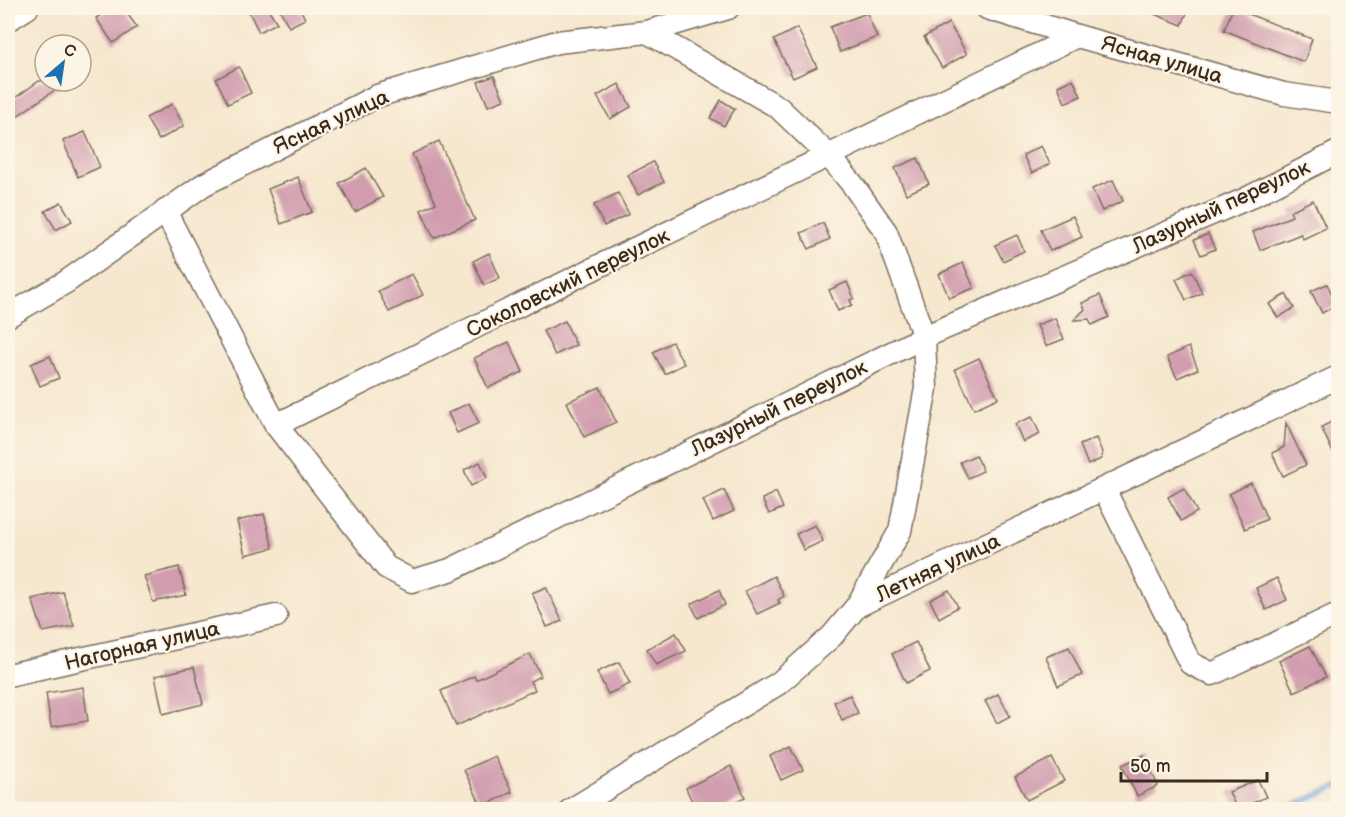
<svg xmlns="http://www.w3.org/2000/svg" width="1346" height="817" font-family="'Balsamiq Sans',sans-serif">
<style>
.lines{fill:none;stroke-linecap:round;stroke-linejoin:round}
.stream{stroke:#60a2d4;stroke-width:6}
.building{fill:#d09cae}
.street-casing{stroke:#7c6c5c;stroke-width:25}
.street{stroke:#fff;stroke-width:22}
.labels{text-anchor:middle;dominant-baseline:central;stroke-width:4.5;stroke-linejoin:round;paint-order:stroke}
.street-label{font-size:21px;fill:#3b2a1e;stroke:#fcf5e5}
</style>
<rect width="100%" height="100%" fill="#fcf5e5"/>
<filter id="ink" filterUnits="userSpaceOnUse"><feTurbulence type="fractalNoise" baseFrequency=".0167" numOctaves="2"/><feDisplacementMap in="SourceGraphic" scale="12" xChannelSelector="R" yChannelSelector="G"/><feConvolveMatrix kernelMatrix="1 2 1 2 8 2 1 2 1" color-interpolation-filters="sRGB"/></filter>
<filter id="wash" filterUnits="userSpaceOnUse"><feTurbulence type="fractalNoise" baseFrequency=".008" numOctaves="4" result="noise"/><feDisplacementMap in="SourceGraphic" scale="24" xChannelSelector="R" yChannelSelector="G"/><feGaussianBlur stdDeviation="1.35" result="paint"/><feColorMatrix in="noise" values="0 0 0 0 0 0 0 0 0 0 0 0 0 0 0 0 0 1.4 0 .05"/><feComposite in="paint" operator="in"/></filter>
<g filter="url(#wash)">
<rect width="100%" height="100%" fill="#f6e7ce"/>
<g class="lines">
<polyline class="stream" points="1284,810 1338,786"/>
</g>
<g id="blocks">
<g class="building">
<polygon points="112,8 123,8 137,27 113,43 96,18"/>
<polygon points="247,8 268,8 277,23 259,32"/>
<polygon points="279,8 300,8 305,19 289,27"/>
<polygon points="1139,8 1189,8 1182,25"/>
<polygon points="1233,8 1312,39 1304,62 1224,30"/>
<polygon points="867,13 877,37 840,52 830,27"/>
<polygon points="949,23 967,54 942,68 924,37"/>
<polygon points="797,28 817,67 793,78 774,40"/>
<polygon points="239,67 251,93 228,104 216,79"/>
<polygon points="494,76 504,100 488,106 478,82"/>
<polygon points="1073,79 1081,96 1065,103 1058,86"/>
<polygon points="39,81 68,81 14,118 8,103"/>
<polygon points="619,84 631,107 610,119 597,96"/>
<polygon points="721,100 735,109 724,126 710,118"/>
<polygon points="172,104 184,126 159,140 146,118"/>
<polygon points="85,132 100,167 78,177 63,141"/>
<polygon points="439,141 475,220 434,238 421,210 436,203 412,154"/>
<polygon points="1041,146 1050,164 1032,173 1023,155"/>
<polygon points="918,158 929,184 906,194 895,168"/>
<polygon points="653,162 664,182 638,195 628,175"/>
<polygon points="366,168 383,197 355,212 339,183"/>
<polygon points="298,177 312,212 281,224 268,189"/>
<polygon points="1113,180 1123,201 1102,211 1092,189"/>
<polygon points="618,193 629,214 604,226 594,205"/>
<polygon points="1313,200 1326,228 1303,239 1301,234 1260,250 1253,232 1292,216 1290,211"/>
<polygon points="61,202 72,221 56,230 45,211"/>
<polygon points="1073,216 1082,237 1050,251 1041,230"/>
<polygon points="823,223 830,239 809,249 801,233"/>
<polygon points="1208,234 1215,249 1201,255 1194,240"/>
<polygon points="1017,235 1024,251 1003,261 995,245"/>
<polygon points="489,253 500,278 484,285 473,261"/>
<polygon points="963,263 974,288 949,298 939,274"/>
<polygon points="1192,271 1202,293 1186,300 1176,279"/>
<polygon points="412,274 423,295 389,312 378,291"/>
<polygon points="847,282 854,298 850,300 852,305 838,311 829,290"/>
<polygon points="1327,284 1337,305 1322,313 1311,291"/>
<polygon points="1286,294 1294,308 1278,318 1269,304"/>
<polygon points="1100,295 1109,317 1092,325 1089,319 1074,320 1085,309 1082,303"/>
<polygon points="1055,318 1064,339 1046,346 1037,325"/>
<polygon points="565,321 576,345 555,355 543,331"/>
<polygon points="509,342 523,372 488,388 474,358"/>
<polygon points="672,342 684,364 665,374 653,352"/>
<polygon points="1189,347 1198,369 1177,378 1167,357"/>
<polygon points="50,356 59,378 40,386 31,364"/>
<polygon points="979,358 998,398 974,409 955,369"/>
<polygon points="600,387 616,422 584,437 567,402"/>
<polygon points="469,403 479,423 457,433 448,413"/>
<polygon points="1032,417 1040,434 1023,442 1015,424"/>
<polygon points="1338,419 1338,463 1321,427"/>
<polygon points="1286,423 1306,465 1283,476 1272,453 1284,447"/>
<polygon points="1096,438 1102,452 1101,459 1088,465 1080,445"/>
<polygon points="976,455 983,471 968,478 960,462"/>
<polygon points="480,462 487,478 471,486 464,470"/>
<polygon points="1251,483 1267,519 1245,529 1229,494"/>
<polygon points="1184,488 1197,512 1181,521 1168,497"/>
<polygon points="724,490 734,511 713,521 703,500"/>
<polygon points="776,492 783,508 769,514 762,499"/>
<polygon points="264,514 273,548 245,555 237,521"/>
<polygon points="815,525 823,541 804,550 796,534"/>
<polygon points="179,567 186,595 153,602 144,576"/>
<polygon points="774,576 784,596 778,600 780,603 757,614 745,591"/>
<polygon points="1277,578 1287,600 1266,610 1256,588"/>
<polygon points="546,587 562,621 547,627 532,593"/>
<polygon points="719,590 725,605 698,618 691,604"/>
<polygon points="949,590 958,607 939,618 930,600"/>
<polygon points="63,592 74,626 43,632 32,599"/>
<polygon points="676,633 686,651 656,665 647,649"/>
<polygon points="916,642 930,671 906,683 892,654"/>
<polygon points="1310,646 1326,677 1294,692 1279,661"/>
<polygon points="1069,647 1082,675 1058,686 1046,657"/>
<polygon points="530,654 541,676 530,681 535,690 456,726 441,691 474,676 476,680"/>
<polygon points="619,662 630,684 608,694 597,672"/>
<polygon points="194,667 203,704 163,714 155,676"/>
<polygon points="83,687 88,721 51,727 46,693"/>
<polygon points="998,694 1010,716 997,723 985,701"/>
<polygon points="850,695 858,713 842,720 834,702"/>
<polygon points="791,746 803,770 781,780 770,756"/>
<polygon points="1144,755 1158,786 1137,796 1122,765"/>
<polygon points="494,756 512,792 482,807 464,770"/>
<polygon points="1052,758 1064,781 1027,800 1015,777"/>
<polygon points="731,766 745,797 719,810 696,810 686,788"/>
<polygon points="1258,780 1266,797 1237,810 1229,792"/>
</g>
</g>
</g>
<g filter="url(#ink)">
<use href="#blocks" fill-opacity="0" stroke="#7c6c5c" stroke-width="1.5"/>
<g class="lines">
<g class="street-casing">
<g id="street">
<polyline points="987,8 1077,36 1284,94 1338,102"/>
<polyline points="8,20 27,8"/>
<polyline points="647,32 778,107 829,156 853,185 886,232 924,337 926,388 900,531 857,606"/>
<polyline points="165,211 276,425 599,266 1077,36"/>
<polyline points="8,316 66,282 203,185 377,96 557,42 647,32 728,8"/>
<polyline points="276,425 386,567 412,581 450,570 924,337 1246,199 1338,152"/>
<polyline points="1105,491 1190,663 1212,674 1338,614"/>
<polyline points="8,675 276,616"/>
<polyline points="571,810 779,683 832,636 857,606 1338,377"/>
</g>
</g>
<use href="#street" class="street"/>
</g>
</g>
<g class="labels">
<g class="street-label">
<text transform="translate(1162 60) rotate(16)">Ясная улица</text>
<text transform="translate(331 122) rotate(-25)">Ясная улица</text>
<text transform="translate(1221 207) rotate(-25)">Лазурный переулок</text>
<text transform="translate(568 283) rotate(-26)">Соколовский переулок</text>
<text transform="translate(779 408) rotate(-26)">Лазурный переулок</text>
<text transform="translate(938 568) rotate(-25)">Летняя улица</text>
<text transform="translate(142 646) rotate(-13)">Нагорная улица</text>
</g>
</g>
<rect width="1346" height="817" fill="none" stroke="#fcf5e5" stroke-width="30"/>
<g transform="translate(63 63) rotate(29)"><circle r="28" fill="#fcf5e5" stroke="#afa495" stroke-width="1.5"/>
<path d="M0-4.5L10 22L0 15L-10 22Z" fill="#1f6fb2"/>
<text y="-9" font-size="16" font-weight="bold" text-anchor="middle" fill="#3b2a1e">С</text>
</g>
<path d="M1121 772v9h146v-9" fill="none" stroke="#3b2a1e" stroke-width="3"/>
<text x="1130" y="772" font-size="18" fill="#3b2a1e" stroke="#fcf5e5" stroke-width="4.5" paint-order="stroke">50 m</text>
</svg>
